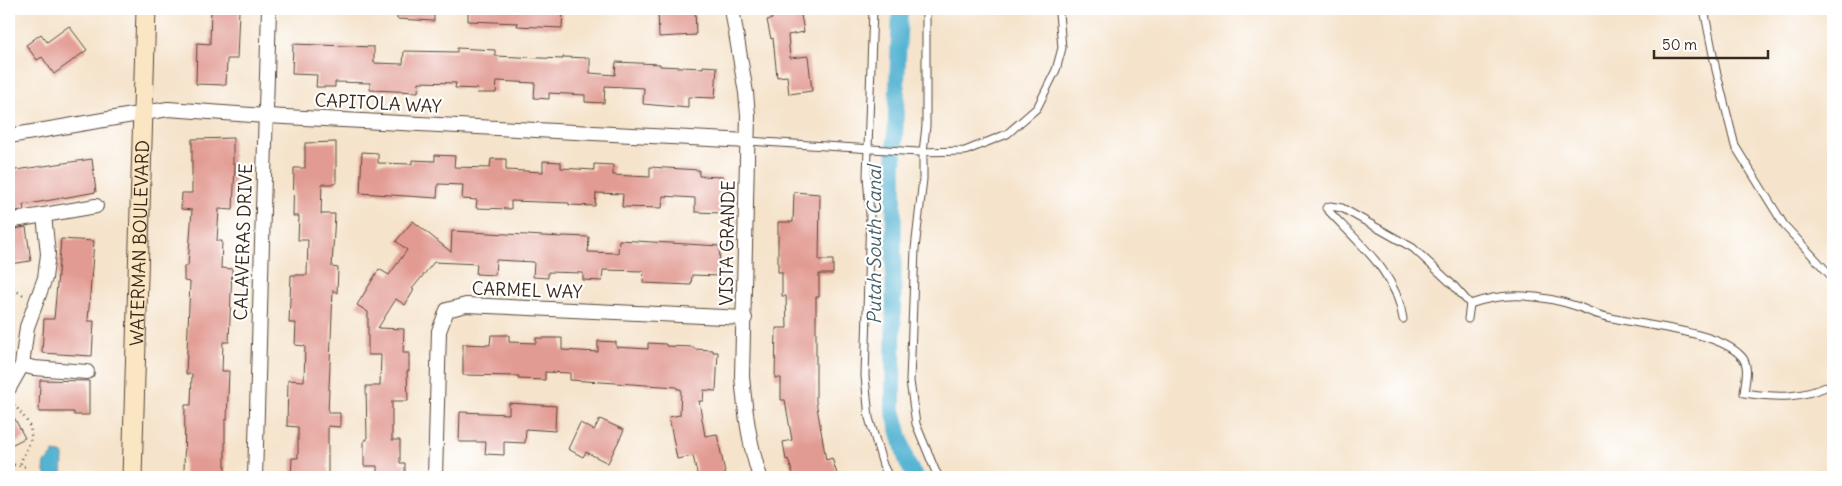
<svg xmlns="http://www.w3.org/2000/svg" width="1842" height="486" font-family="Delius,sans-serif">
<style>
.water{fill:#55b4d3;stroke:#486f78}
.lines{fill:none;stroke-linecap:round;stroke-linejoin:round}
.canal{stroke:#55b4d3;stroke-width:16}
.building{fill:#e29b93}
.lane-casing{stroke:#574638;stroke-width:9}
.street-casing{stroke:#574638;stroke-width:16}
.secondary-casing{stroke:#574638;stroke-width:21}
.path{stroke:#574638;stroke-width:2.5;stroke-dasharray:1 4;stroke-linecap:butt}
.lane{stroke:#fff;stroke-width:7}
.street{stroke:#fff;stroke-width:14}
.secondary{stroke:#fbe6c4;stroke-width:19}
.labels{text-anchor:middle;dominant-baseline:central;stroke-width:4.5;stroke-linejoin:round;paint-order:stroke}
.street-label{font-size:18px;fill:#3b2a1e;stroke:#fff}
.water-label{font-size:19px;font-style:italic;fill:#456166;stroke:#fff}
</style>
<rect width="100%" height="100%" fill="#fff"/>
<filter id="ink" filterUnits="userSpaceOnUse"><feTurbulence type="fractalNoise" baseFrequency=".02" numOctaves="2"/><feDisplacementMap in="SourceGraphic" scale="10" xChannelSelector="R" yChannelSelector="G"/><feConvolveMatrix kernelMatrix="1 2 1 2 8 2 1 2 1" color-interpolation-filters="sRGB"/></filter>
<filter id="wash" filterUnits="userSpaceOnUse"><feTurbulence type="fractalNoise" baseFrequency=".0096" numOctaves="4" result="noise"/><feDisplacementMap in="SourceGraphic" scale="20" xChannelSelector="R" yChannelSelector="G"/><feGaussianBlur stdDeviation="1.12" result="paint"/><feColorMatrix in="noise" values="0 0 0 0 0 0 0 0 0 0 0 0 0 0 0 0 0 1.4 0 .05"/><feComposite in="paint" operator="in"/></filter>
<g filter="url(#wash)">
<rect width="100%" height="100%" fill="#f5e3cb"/>
<polygon class="water" points="53,452 61,453 63,455 62,477 48,477 44,471 45,462 53,455"/>
<g class="lines">
<polyline class="canal" points="900,9 894,164 893,410 907,463 916,477"/>
</g>
<g id="blocks">
<g class="building">
<polygon points="211,9 239,10 237,59 227,59 226,85 196,84 197,43 210,44"/>
<polygon points="397,9 434,9 434,21 397,19"/>
<polygon points="468,9 563,9 562,28 517,26 518,23 468,21"/>
<polygon points="658,9 695,9 696,35 659,37"/>
<polygon points="770,9 800,9 804,32 788,35 790,58 808,56 812,91 789,94 787,76 777,77 773,38 771,39 767,20 772,19"/>
<polygon points="69,26 87,50 54,74 42,57 37,60 26,45 41,34 47,42"/>
<polygon points="293,44 374,47 374,63 403,64 404,51 457,52 457,48 495,50 495,56 563,59 563,57 590,58 590,73 615,75 616,62 660,64 660,66 703,68 703,66 717,67 715,98 688,97 688,108 643,104 644,88 605,86 604,103 585,102 585,95 549,93 549,99 534,98 535,83 497,81 496,93 477,93 478,89 455,88 456,83 419,82 418,92 370,90 370,83 335,82 335,87 316,87 317,75 292,74"/>
<polygon points="233,138 233,164 235,164 233,210 219,209 217,241 222,241 221,268 232,269 229,342 223,342 222,371 229,371 227,420 225,420 225,474 216,473 215,477 184,477 185,405 191,405 192,374 186,374 190,282 184,281 184,266 188,266 192,210 181,209 182,193 192,193 192,139"/>
<polygon points="336,142 336,184 322,184 321,214 335,214 332,267 338,268 337,293 333,290 328,413 340,413 340,427 328,426 328,477 291,477 292,458 298,458 298,427 287,426 288,380 304,381 305,346 295,345 296,323 289,323 291,275 307,275 308,240 298,240 299,216 293,216 294,168 305,168 305,143"/>
<polygon points="362,152 378,153 378,163 412,164 412,160 435,161 435,155 455,156 454,167 490,168 491,159 506,159 506,170 543,172 543,161 561,162 561,168 594,170 594,164 613,165 613,175 650,177 650,167 699,170 699,176 723,177 721,213 695,212 695,198 663,196 662,208 622,207 623,194 596,193 595,206 569,205 569,203 511,201 511,209 476,208 477,200 462,199 463,185 438,184 437,198 360,193"/>
<polygon points="92,159 96,192 23,205 24,210 9,212 9,171"/>
<polygon points="794,192 820,194 819,260 833,260 833,274 819,274 819,297 816,297 816,401 826,460 832,458 838,477 794,477 788,459 786,460 783,442 792,440 785,400 781,400 781,378 775,378 776,328 787,328 786,296 782,296 782,272 778,272 778,222 793,222"/>
<polygon points="413,221 451,252 452,231 562,237 562,236 589,237 588,252 618,253 619,240 720,246 719,276 692,275 691,285 643,283 644,271 603,270 602,281 583,280 583,273 548,272 548,278 533,277 534,262 496,260 495,275 476,274 477,264 434,262 412,289 414,290 405,305 396,299 378,328 404,329 403,353 409,353 409,371 407,371 408,401 392,401 392,440 400,440 400,463 405,463 405,477 377,477 377,466 364,466 364,440 367,440 366,386 380,386 381,355 368,355 368,312 357,305 379,269 389,275 407,250 396,241"/>
<polygon points="26,227 31,261 9,264 9,230"/>
<polygon points="61,239 94,241 88,321 94,321 92,356 42,353 44,319 54,319"/>
<polygon points="491,335 509,335 509,342 536,343 536,338 562,338 562,350 598,352 598,341 616,342 616,347 648,349 648,343 666,344 666,346 694,347 694,349 713,350 713,352 718,352 716,391 704,390 703,401 699,401 705,436 717,434 726,477 698,477 693,456 677,459 669,417 680,415 681,389 677,389 677,387 570,380 570,373 545,372 545,380 518,379 519,376 463,375 463,344 490,345"/>
<polygon points="40,380 89,381 89,415 74,415 74,412 39,412"/>
<polygon points="509,403 556,406 555,431 526,429 525,443 504,442 504,455 485,454 486,442 459,442 460,412 509,414"/>
<polygon points="9,408 25,438 9,446"/>
<polygon points="600,419 624,430 608,463 586,452 583,457 568,449 580,423 594,430"/>
</g>
</g>
</g>
<g filter="url(#ink)">
<use href="#blocks" fill-opacity="0" stroke="#574638" stroke-width="1"/>
<g class="lines">
<g class="lane-casing">
<g id="lane">
<polyline points="873,9 868,149 867,176 870,214 865,376 869,418 883,465 889,477"/>
<polyline points="926,9 926,126 923,152 923,179 915,249 910,381 916,424 935,470 939,477"/>
<polyline points="1704,9 1716,70 1735,146 1784,225 1833,278"/>
<polyline points="748,141 918,152 965,151 1007,134 1037,108 1056,70 1062,48 1059,13 1057,9"/>
<path d="M1403 319C1397 272 1356 241 1326 208L1330 206 1342 208 1413 248 1454 286 1470 304C1488 298 1504 295 1523 296 1541 297 1562 301 1579 307 1586 310 1593 313 1600 315 1636 326 1718 329 1742 357 1750 366 1745 382 1744 393 1779 398 1800 399 1833 384"/>
<polyline points="1468,319 1470,304"/>
</g>
</g>
<g class="street-casing">
<g id="street">
<path d="M732 9 746 93 748 115 742 376C745 411 749 444 760 477"/>
<polyline points="9,136 168,109 266,116 748,141"/>
<polyline points="9,221 96,206"/>
<polyline points="22,365 34,368 87,372"/>
<polyline points="9,388 22,365 27,327 45,278 48,254 44,215"/>
<polyline points="255,477 269,9"/>
<polyline points="435,477 439,331 447,310 466,305 745,318"/>
</g>
</g>
<g class="secondary-casing">
<g id="secondary">
<path id="s1" d="M132 477 146 9"/>
</g>
</g>
<g class="path">
<polyline points="9,287 25,296"/>
<path d="M11 401C20 413 37 427 29 443 26 452 22 457 20 466"/>
<polyline points="9,464 27,467"/>
</g>
<use href="#lane" class="lane"/>
<use href="#street" class="street"/>
<use href="#secondary" class="secondary"/>
</g>
</g>
<g class="labels">
<g class="street-label">
<text transform="translate(378 103) rotate(3)">CAPITOLA WAY</text>
<text transform="translate(243 242) rotate(-88)">CALAVERAS DRIVE</text>
<text stroke="none"><textPath href="#s1" startOffset="234">WATERMAN BOULEVARD</textPath></text>
<text transform="translate(727 243) rotate(-89)">VISTA GRANDE</text>
<text transform="translate(527 290) rotate(2)">CARMEL WAY</text>
</g>
<g class="water-label">
<text transform="translate(874 245) rotate(-90)">Putah South Canal</text>
</g>
</g>
<rect width="1842" height="486" fill="none" stroke="#fff" stroke-width="30"/>
<path d="M1654 50v8h114v-8" fill="none" stroke="#3b2a1e" stroke-width="2.5"/>
<text x="1662" y="50" font-size="15" fill="#3b2a1e" stroke="#ffffff" stroke-width="4" paint-order="stroke">50 m</text>
</svg>
